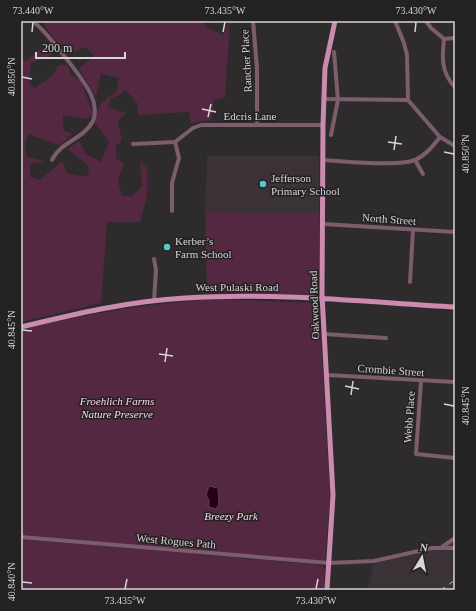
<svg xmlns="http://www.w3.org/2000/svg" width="476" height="611" font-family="Georgia,serif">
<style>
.built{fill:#3b3237}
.green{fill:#552842}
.water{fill:#270018;stroke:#5c4051}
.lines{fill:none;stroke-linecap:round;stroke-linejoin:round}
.minor{stroke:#7c5c6d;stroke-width:4}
.major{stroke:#cb8bae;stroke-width:5}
.rail{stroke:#b3b1b2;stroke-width:1;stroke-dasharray:5 5;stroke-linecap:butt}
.ticks{fill:none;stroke:#d6d4d5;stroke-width:1.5}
.poi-dot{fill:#52cdce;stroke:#242123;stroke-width:1.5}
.labels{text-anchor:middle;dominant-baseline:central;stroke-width:3;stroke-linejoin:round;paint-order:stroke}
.street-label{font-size:11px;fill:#d6d4d5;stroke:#242123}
.poi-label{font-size:11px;fill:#d6d4d5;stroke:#242123;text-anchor:start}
.park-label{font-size:11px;font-style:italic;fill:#fed4ea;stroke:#242123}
.neatline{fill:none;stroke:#d6d4d5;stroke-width:1.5}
.ticks-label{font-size:10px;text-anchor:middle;fill:#d6d4d5}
</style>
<rect width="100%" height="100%" fill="#2e2b2c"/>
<g class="built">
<polygon points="207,156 319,156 319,215 205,212"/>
<polygon points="455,540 455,590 368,590 373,564 431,550 441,549"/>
</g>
<g class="green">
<path d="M46 21H202L206 27 223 35 230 21 225 97 214 100 211 120 191 123 189 112 138 115 137 102 125 90 120 95 111 98 108 107 126 113 118 121 122 140 116 146V158L125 164C117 174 117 185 122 195L131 197 142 186 140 162 147 168V197L140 222H107L101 303 21 322V60L26 61 48 44 53 55 31 63 29 84 35 88 51 77 59 65H67L72 76 81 81 93 114 87 119 63 115V130L72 134 60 145 28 134 25 144 26 156 44 161 30 164V177L40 180 62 161 67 173 88 177 89 166 68 149 79 141 86 154 101 162 109 141 95 123C99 104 99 103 116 92L119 78 101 74 96 97 79 69 94 56 86 47 67 55 44 25Z"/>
<polygon points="205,212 319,214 319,284 317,293 313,295 207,292"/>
<path d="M215 299 314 303 319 307 330 495 325 561 21 535V330C85 314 149 303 215 299Z"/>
<polygon points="21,539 320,565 323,566 325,570 324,590 21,590"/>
</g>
<polygon class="water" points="209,486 218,488 219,504 216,509 209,507 209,500 206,495"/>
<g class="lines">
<g class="minor">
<path d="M32 21C44 28 87 83 92 97 95 104 96 114 93 121 84 139 60 142 52 160"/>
<polyline points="253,21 257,68 257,125"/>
<polyline points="395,21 404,43 407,55 408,100 440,137 455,146"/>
<polyline points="426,21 431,28 444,39 455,38"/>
<path d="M444 39C442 57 441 73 455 87"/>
<polyline points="324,99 408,100"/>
<polyline points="331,135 338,100 334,52"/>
<polyline points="133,144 175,142 193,128 201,125 323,125"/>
<path d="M323 160C345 161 396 167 415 160 426 155 433 146 440 137"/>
<polyline points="415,160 423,174"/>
<polyline points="172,211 172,183 179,158 175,142"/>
<polyline points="323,224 455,232"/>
<polyline points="410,282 413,230"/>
<polyline points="154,301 156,270 154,259"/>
<polyline points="324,334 386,338"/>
<polyline points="327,375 455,382"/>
<polyline points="421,381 416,454 455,458"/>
<polyline points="21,537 329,563 374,561 432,548 455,548"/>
<polyline points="442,547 455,538"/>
</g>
<g class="major">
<path d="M21 327C75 314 129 301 185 298 275 292 366 302 455 307"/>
<polyline points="327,590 333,495 322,295 323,125 325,68 335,21"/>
</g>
<polyline class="rail" points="441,590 455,580"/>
</g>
<path class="ticks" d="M32 32 33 22M223 32 225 22M415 32 416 22M22 77 32 79M202 109 216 112M208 117 211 104M388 142 402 144M394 150 396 136M444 152 454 154M22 330 32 331M159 354 173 356M165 362 167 348M345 386 359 389M351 395 353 381M444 404 454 406M22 582 32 583M125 589 127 579M316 589 318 579"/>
<g class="poi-dot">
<circle cx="263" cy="184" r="4"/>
<circle cx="167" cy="247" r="4"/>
</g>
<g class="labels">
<g class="street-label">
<text transform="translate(246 61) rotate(-93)">Rancher Place</text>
<text x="250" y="116">Edcris Lane</text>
<text transform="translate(389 219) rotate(4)">North Street</text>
<text x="237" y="287">West Pulaski Road</text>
<text transform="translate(314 305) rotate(-92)">Oakwood Road</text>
<text transform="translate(391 370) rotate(4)">Crombie Street</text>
<text transform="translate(409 417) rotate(-86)">Webb Place</text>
<text transform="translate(176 541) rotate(5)">West Rogues Path</text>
</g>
<g class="poi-label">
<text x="271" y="178">Jefferson<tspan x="271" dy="13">Primary School</tspan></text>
<text x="175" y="241">Kerber’s<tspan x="175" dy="13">Farm School</tspan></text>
</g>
<g class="park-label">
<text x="117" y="401">Froehlich Farms<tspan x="117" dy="13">Nature Preserve</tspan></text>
<text x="231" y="516">Breezy Park</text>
</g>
</g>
<rect width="476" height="611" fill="none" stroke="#242123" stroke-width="44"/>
<g transform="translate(422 557) rotate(10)" stroke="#242123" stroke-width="3" paint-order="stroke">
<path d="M0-3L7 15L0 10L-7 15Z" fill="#d6d4d5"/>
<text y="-6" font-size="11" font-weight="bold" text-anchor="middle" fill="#d6d4d5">N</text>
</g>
<path d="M36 52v6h89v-6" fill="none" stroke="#d6d4d5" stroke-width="2"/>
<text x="42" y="52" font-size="12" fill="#d6d4d5" stroke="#242123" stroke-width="3" paint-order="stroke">200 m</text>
<rect x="22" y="22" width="432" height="567" class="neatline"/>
<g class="ticks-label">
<text x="33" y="14">73.440°W</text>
<text x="225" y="14">73.435°W</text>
<text x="416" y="14">73.430°W</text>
<text transform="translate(11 77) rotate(-90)" y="4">40.850°N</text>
<text transform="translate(465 154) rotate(-90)" y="4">40.850°N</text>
<text transform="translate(11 330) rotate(-90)" y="4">40.845°N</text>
<text transform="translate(465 406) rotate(-90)" y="4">40.845°N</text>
<text transform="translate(11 582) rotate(-90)" y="4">40.840°N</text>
<text x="125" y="604">73.435°W</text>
<text x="316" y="604">73.430°W</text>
</g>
</svg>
